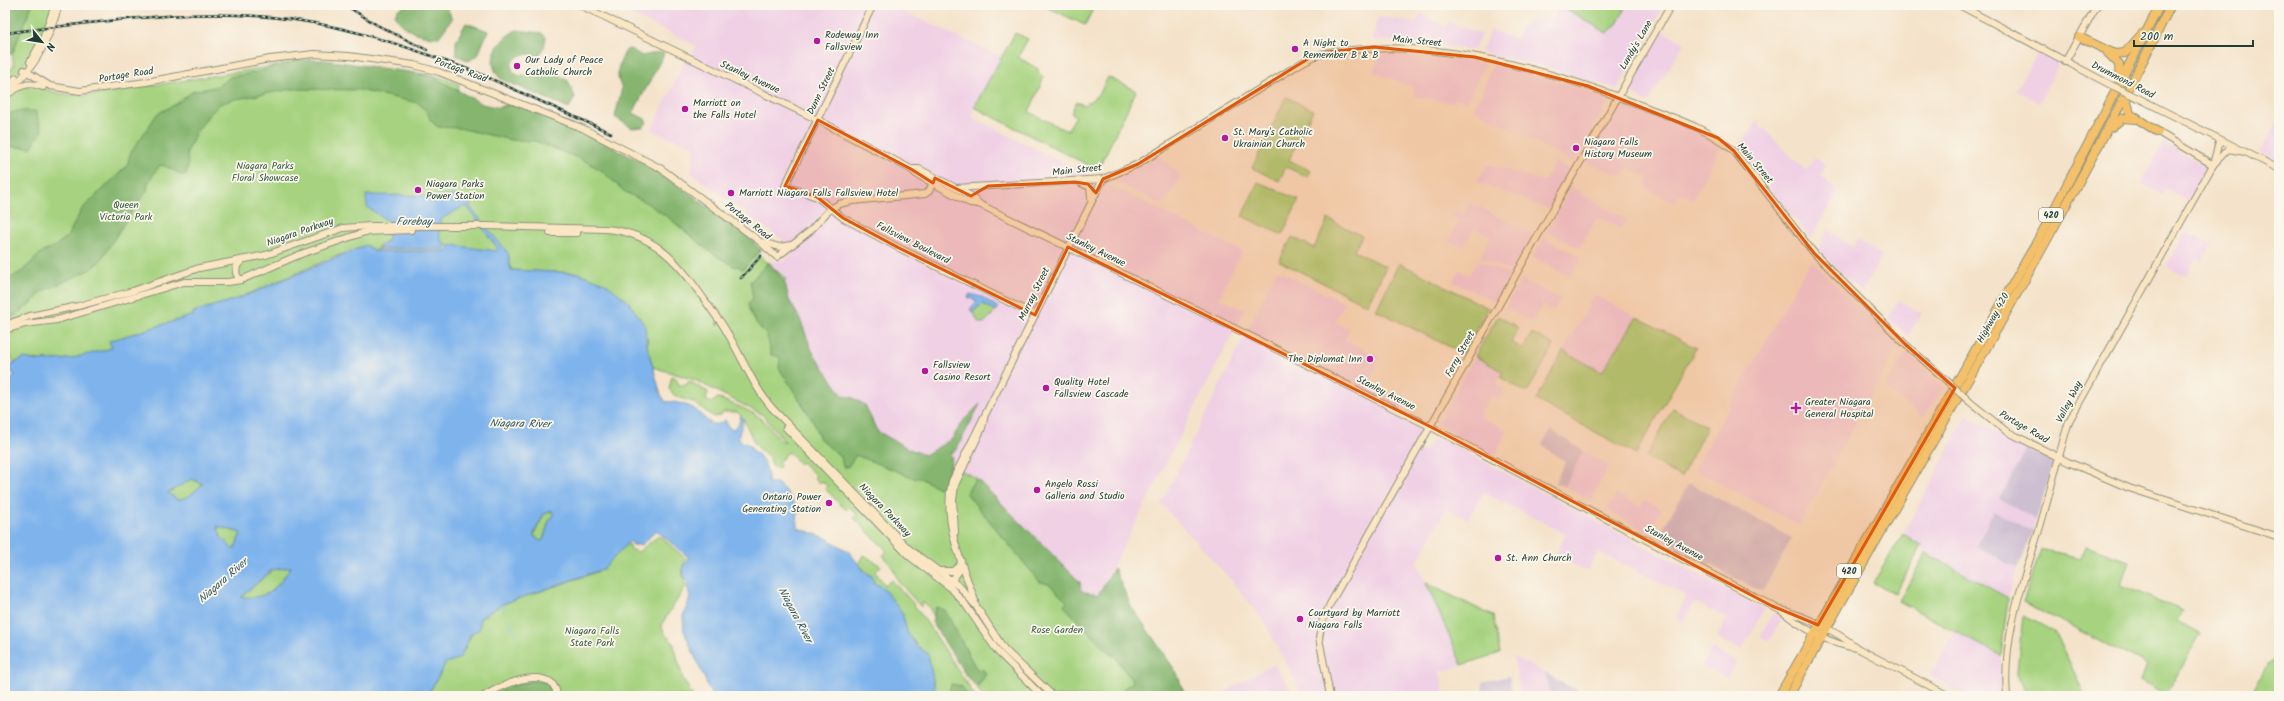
<svg xmlns="http://www.w3.org/2000/svg" width="2284" height="701" font-family="Kalam,sans-serif">
<style>
.built{fill:#f0d0e4}
.industrial{fill:#cebed1}
.green{fill:#a7d380;stroke:#63885a}
.forest{fill:#85b56e;stroke:#527951}
.water{fill:#7eb3ec;stroke:#4e7890;fill-rule:evenodd}
.lines{fill:none;stroke-linecap:round;stroke-linejoin:round}
.stream{stroke:#7eb3ec;stroke-width:1}
.secondary-tunnel{stroke:#c9c2ac;stroke-width:6;stroke-dasharray:6 3;stroke-linecap:butt}
.secondary-casing{stroke:#8a907f;stroke-width:8}
.highway-casing{stroke:#8a907f;stroke-width:10}
.secondary{stroke:#fbe6c4;stroke-width:6}
.highway{stroke:#f4c16b;stroke-width:8}
.rail-casing{stroke:#1f3d34;stroke-width:2.5}
.rail{stroke:#fbf7ec;stroke-width:1;stroke-dasharray:3;stroke-linecap:butt}
.secondary-bridge-casing{stroke:#8a907f;stroke-width:8;stroke-linecap:butt}
.secondary-bridge{stroke:#fbe6c4;stroke-width:6}
.marked{fill:#de580e;fill-opacity:0.2;stroke:#de580e;stroke-width:3;stroke-linejoin:round}
.poi-dot{fill:#b5179e;stroke:#fbf7ec;stroke-width:1.5}
.labels{text-anchor:middle;dominant-baseline:central;stroke-width:3.5;stroke-linejoin:round;paint-order:stroke}
.shield{fill:#fbf7ec;stroke:#61756b;stroke-width:1}
.shield-label{font-size:9px;font-weight:bold;fill:#1f3d34}
.poi-label{font-size:10px;fill:#1f3d34;stroke:#fbf7ec;text-anchor:start}
.street-label{font-size:10px;fill:#1f3d34;stroke:#fbf7ec}
.park-label{font-size:10px;fill:#3a5b43;stroke:#fbf7ec}
.water-label{font-size:11px;font-style:italic;fill:#375a62;stroke:#fbf7ec}
</style>
<rect width="100%" height="100%" fill="#fbf7ec"/>
<filter id="ink" filterUnits="userSpaceOnUse"><feTurbulence type="fractalNoise" baseFrequency=".025" numOctaves="2"/><feDisplacementMap in="SourceGraphic" scale="8" xChannelSelector="R" yChannelSelector="G"/><feConvolveMatrix kernelMatrix="1 2 1 2 8 2 1 2 1" color-interpolation-filters="sRGB"/></filter>
<filter id="wash" filterUnits="userSpaceOnUse"><feTurbulence type="fractalNoise" baseFrequency=".012" numOctaves="4" result="noise"/><feDisplacementMap in="SourceGraphic" scale="16" xChannelSelector="R" yChannelSelector="G"/><feGaussianBlur stdDeviation="0.9" result="paint"/><feColorMatrix in="noise" values="0 0 0 0 0 0 0 0 0 0 0 0 0 0 0 0 0 1.4 0 .05"/><feComposite in="paint" operator="in"/></filter>
<g filter="url(#wash)">
<rect width="100%" height="100%" fill="#f4e3ca"/>
<g class="built">
<polygon points="612,5 890,5 1002,57 974,107 972,117 1242,251 1219,298 1245,310 1098,596 1081,591 1080,582 976,478 860,436 807,374 783,283 786,279 769,262 786,260 792,253 784,241 691,173 695,146 651,131 683,65 697,46"/>
<polygon points="1560,5 1607,33 1617,24 1627,5 1647,5 1661,12 1617,89 1552,69 1480,52 1491,30 1516,39 1521,28 1532,20 1537,20 1540,15 1551,20"/>
<polygon points="1421,14 1446,27 1449,22 1481,34 1474,50 1427,43 1372,40 1378,17 1416,22"/>
<polygon points="1661,30 1684,43 1648,102 1631,93 1628,88"/>
<polygon points="1381,53 1469,61 1485,64 1467,102 1455,98 1453,103 1414,96 1413,87 1373,72"/>
<polygon points="2038,53 2059,64 2039,103 2016,90"/>
<polygon points="1493,65 1576,87 1609,100 1574,163 1474,109"/>
<polygon points="1620,103 1690,129 1710,138 1721,147 1693,199 1679,193 1674,203 1645,188 1649,178 1627,168 1622,176 1585,162"/>
<polygon points="2279,118 2279,163 2259,153"/>
<polygon points="1757,122 1806,171 1815,158 1826,165 1820,175 1837,192 1811,239 1737,148"/>
<polygon points="2164,141 2207,167 2189,203 2166,188 2162,195 2141,183"/>
<polygon points="1159,156 1181,176 1163,205 1114,181"/>
<polygon points="1555,161 1570,170 1549,209 1477,182 1488,164 1544,181"/>
<polygon points="1571,187 1627,220 1622,229 1598,217 1579,248 1547,231"/>
<polygon points="1469,202 1533,234 1512,272 1480,257 1491,236 1474,228 1463,248 1448,240 1459,221 1451,216 1456,209 1464,213"/>
<polygon points="1828,230 1853,247 1858,239 1882,256 1862,292 1818,250"/>
<polygon points="2186,231 2212,244 2202,262 2196,259 2186,277 2166,266"/>
<polygon points="1544,238 1581,257 1570,277 1533,257"/>
<polygon points="1478,260 1510,275 1496,302 1453,282 1459,270 1469,275"/>
<polygon points="1811,260 1898,346 1799,525 1694,469"/>
<polygon points="1277,270 1344,303 1335,322 1349,329 1345,340 1380,357 1368,385 1405,404 1399,416 1419,428 1420,436 1415,446 1424,452 1434,438 1441,439 1764,609 1742,651 1717,638 1727,618 1695,602 1683,622 1676,618 1687,596 1598,552 1587,571 1555,555 1566,534 1484,493 1468,519 1446,509 1417,563 1462,665 1440,672 1444,696 1303,696 1266,625 1233,582 1161,504"/>
<polygon points="1521,279 1560,299 1554,310 1542,305 1532,322 1505,308"/>
<polygon points="1594,295 1637,317 1602,372 1563,351"/>
<polygon points="1899,300 1922,313 1908,336 1888,318"/>
<polygon points="1906,352 1944,387 1923,417 1885,388"/>
<polygon points="1475,356 1503,372 1496,384 1504,389 1498,401 1490,397 1479,416 1508,431 1495,455 1437,425"/>
<polygon points="1967,415 2027,449 2000,499 2036,520 2033,531 1994,511 1975,546 2018,568 2008,598 1926,553 1922,546 1903,534"/>
<polygon points="1583,451 1609,466 1591,500 1565,486"/>
<polygon points="1616,494 1640,506 1644,500 1662,509 1649,531 1647,532 1607,510"/>
<polygon points="1773,613 1782,618 1769,642 1760,637"/>
<polygon points="1955,631 2001,656 2002,696 1968,696 1930,676"/>
<polygon points="1711,648 1737,661 1728,679 1702,665"/>
<polygon points="1513,657 1519,659 1545,673 1551,696 1521,696"/>
<polygon points="1274,664 1295,696 1217,696"/>
</g>
<g class="industrial">
<polygon points="1551,430 1583,451 1565,486 1555,483 1565,462 1542,445"/>
<polygon points="2027,449 2054,462 2036,520 1999,499"/>
<polygon points="1689,483 1792,538 1762,592 1658,537"/>
<polygon points="1994,511 2033,531 2018,568 1975,547"/>
<polygon points="1545,673 1588,696 1551,696"/>
<polygon points="1509,676 1513,696 1483,696 1482,682"/>
</g>
<g class="green">
<path d="M32 5H53C42 37 30 63 5 85V75L14 65 12 54Z"/>
<polygon points="1042,5 1095,5 1085,25"/>
<polygon points="1567,5 1627,5 1617,24 1607,33 1565,8"/>
<polygon points="1015,33 1028,39 1018,57 1038,69 1038,73 1044,77 1029,112 1067,131 1076,116 1071,113 1076,102 1085,105 1100,93 1108,77 1136,91 1098,170 974,107"/>
<path d="M306 61 435 75 459 84 458 92 481 105 495 108 510 104 580 132 706 207 786 279 783 283 807 374 860 436 948 464 976 478 1080 582 1081 591 1098 596 1169 696H983L977 688 986 673 983 670 980 671 974 665 958 636 936 607 934 616 928 606 921 602V607L898 581 894 570 883 555 887 551 854 518 857 514 849 507 846 510 825 489 827 486 822 481 820 483 814 478 816 476 802 462 800 464 788 452 778 463 780 467 778 469 772 466 771 461 755 444 743 418 737 412H723L721 415 714 417 693 402 675 396 669 389 672 376 676 378 679 385H686L689 381 708 392 706 400 711 403 718 398C732 404 751 410 763 420 773 428 774 437 786 443L763 415 695 380 653 367 647 346 648 339 578 273 511 270 508 253 501 247 496 251 449 246C438 240 437 233 440 219L466 204 367 207 388 221V240L379 245 377 251 364 248 333 257 237 299 194 312V315L110 341 112 348C98 352 84 357 69 359 51 362 29 356 14 363L5 342V98L19 88 37 86 58 93 85 96Z"/>
<polygon points="1286,97 1313,110 1289,160 1311,171 1308,177 1286,167 1279,181 1252,168"/>
<polygon points="1258,182 1299,200 1282,235 1242,216"/>
<polygon points="1328,219 1362,236 1354,251 1386,267 1367,305 1279,261 1292,237 1314,248"/>
<polygon points="1399,263 1488,308 1464,354 1376,310"/>
<polygon points="982,304 996,311 984,323 979,323 973,312"/>
<polygon points="1498,316 1519,328 1511,342 1523,349 1532,333 1554,345 1527,393 1500,377 1503,372 1475,356"/>
<polygon points="1637,317 1696,348 1636,454 1536,400 1563,351 1602,372"/>
<polygon points="1673,408 1707,427 1681,477 1646,457"/>
<polygon points="192,479 203,484 189,496 178,500 167,492"/>
<polygon points="552,511 554,515 549,521 543,540 540,541 534,535 544,514"/>
<polygon points="216,526 241,533 234,550 221,537"/>
<polygon points="1903,534 1922,546 1895,593 1873,583"/>
<path d="M657 537H661L686 559C681 573 682 571 686 586L661 625 665 634 673 642 683 679 693 696H427L446 663 460 658 480 618 503 604 597 572 627 544 630 545V549L638 552Z"/>
<polygon points="2085,546 2129,561 2121,585 2183,611 2177,621 2201,634 2166,694 2141,680 2147,665 2023,602 2041,549 2081,558"/>
<polygon points="1926,553 2008,598 2001,656 1899,601"/>
<polygon points="864,555 881,566 875,572 885,585 892,580 912,602 934,633 975,696 968,696 961,686 951,684 949,693 951,696 936,696 928,654 917,646 907,632 902,612 875,584 872,576 859,565"/>
<polygon points="291,567 278,586 259,599 240,597 273,570"/>
<polygon points="1426,583 1493,616 1500,653 1462,665"/>
<polygon points="2023,615 2056,633 2085,696 2027,696 2017,672"/>
<polygon points="2277,658 2279,659 2279,696 2250,696 2269,662"/>
</g>
<g class="forest">
<polygon points="5,5 32,5 12,54 5,54"/>
<path d="M408 5H443L447 7 452 19 439 37C424 38 402 30 395 15L397 10Z"/>
<polygon points="466,23 488,31 478,55 469,61 456,55 456,41"/>
<path d="M517 30 542 33 546 37C545 44 544 51 538 56 525 53 519 53 511 64 514 86 535 71 548 68L568 81 575 97 569 108 501 79C483 61 499 38 517 30Z"/>
<path d="M630 49 642 56 660 52 664 54 633 113 645 119 647 123 643 127 632 128 615 117 622 88C614 74 619 64 626 50Z"/>
<path d="M297 60H325L409 72 434 77 482 104 500 108 509 105 537 110 592 133 617 150 650 165 747 235 761 250 742 270 738 266 735 267 709 251 669 218 645 202 625 192 601 170 583 160 535 141 511 140 459 128 438 127 431 121 427 112 418 103 359 90 292 89 231 100 220 104 208 116 195 134 187 152 188 167 186 174 181 175C174 170 169 168 162 165L159 166 148 183 147 191 136 205 100 261 91 269 42 292 33 302 5 322V281L21 272 41 253 55 246 67 237 82 209 127 166 130 154 157 114 176 104 193 91 215 87 224 82 229 77 258 72Z"/>
<polygon points="18,111 35,111 42,131 31,148 5,146 5,115"/>
<path d="M769 262 785 283 789 300 800 319 812 351 843 396 853 398 865 405 877 431 909 449 925 455 952 439 964 420 980 404 956 450 950 453 952 460 943 485 939 488 918 477 916 479 856 455 848 467H843L841 457 820 439 813 421 779 368 780 357 771 355 767 335C759 328 749 314 748 304L753 298 750 282Z"/>
<polygon points="976,478 1080,582 1081,591 1098,595 1114,568 1131,606 1177,673 1185,696 1123,696 1123,689 1133,682 1114,655 1111,655 1064,606 1067,602 1049,584 1040,582 966,493"/>
<polygon points="936,607 945,610 974,665 980,671 983,669 986,674 977,687 967,677 932,622"/>
<polygon points="532,681 546,682 553,687 554,696 489,696 514,685"/>
<polygon points="951,684 961,686 968,696 951,696 949,693"/>
</g>
<g class="water">
<path d="M366 195 454 196 462 197 468 200 470 197V207L508 253 511 270 578 273 605 283 628 301 645 326 647 346 661 395 666 402C671 400 692 406 696 410 705 418 713 431 725 420L729 428 733 429 739 424 740 417 743 418C744 431 729 439 750 445L751 449C763 456 769 469 768 483H777C795 499 797 505 798 528L826 538 848 551 866 573 872 576 875 584 881 586 891 598 902 612 907 632 917 646 928 654 936 696H712L684 631 683 616 690 598 687 585 689 581 684 578 683 565 688 562V557L656 530 642 545H633L630 541 603 569 503 604 480 618V629L471 634 460 658 446 663 427 696H5V384L14 376 13 372 5 370V364L10 365 24 358 39 361 69 359 112 348 109 341 194 315 193 312 237 299 366 245 374 251H444L452 245 496 251 498 249 468 208 464 206 440 220C439 229 437 241 447 245L444 249H377L388 240V221L367 207ZM192 479 203 484 189 496 178 500 168 493ZM552 511 554 515 549 521 543 540 540 541 534 536V533L544 514ZM217 526 241 533 234 550 221 537ZM291 567C275 590 269 599 241 597L272 570Z"/>
<polygon points="970,294 982,297 999,308 996,311 982,304 972,312 970,309 977,301 968,297"/>
</g>
<g class="lines">
<g class="stream">
<polyline points="798,515 814,499"/>
<polyline points="503,604 504,612"/>
<polyline points="508,619 516,634"/>
</g>
</g>
</g>
<g filter="url(#ink)">
<g class="lines">
<polyline class="secondary-tunnel" points="715,322 717,324"/>
<g class="secondary-casing">
<g id="secondary">
<path d="M580 5 818 120 911 169 916 174 970 203 979 204 1238 330 1431 427 1780 610C1800 626 1830 645 1857 648"/>
<polyline points="873,5 785,186 817,197 843,218 899,248 1035,315"/>
<polyline points="1959,5 2109,84"/>
<polyline points="30,62 43,39 55,5"/>
<polyline points="2065,62 2097,5"/>
<polyline points="24,70 50,86 80,91 146,82 270,59 314,54 349,56 414,65 439,72 582,128 660,168 758,240 777,257 810,231 830,209 839,204 852,201 925,194 929,191 935,178"/>
<polyline points="5,87 16,78"/>
<path d="M12 87C38 65 49 37 59 5"/>
<path d="M5 96C18 87 27 80 43 87"/>
<polyline points="2138,98 2279,169"/>
<polyline points="2158,132 2213,165"/>
<polyline points="2213,165 2218,145 2221,141"/>
<polyline points="911,169 919,169 973,197 979,204"/>
<polyline points="1081,183 1090,187 1091,198"/>
<path d="M956 188 1103 179 1138 164 1290 70C1301 63 1312 56 1325 53 1334 50 1344 51 1352 50 1448 40 1559 73 1648 108 1679 120 1708 129 1734 151L1814 253 1905 344 1946 380"/>
<polyline points="550,233 577,233"/>
<polyline points="763,242 779,247 791,245"/>
<polyline points="242,260 237,266 236,273 239,279 244,279"/>
<path d="M720 321C739 349 750 382 772 408L909 549 960 587 976 606 1004 649 1053 696"/>
<path d="M5 325 30 316 78 306 133 291 199 268 266 255 343 228 371 226H486L606 229C665 234 687 276 718 319"/>
<polyline points="5,330 25,324 57,320 184,282 228,282 241,280 301,254 365,232 411,230"/>
<polyline points="1970,402 2006,431 2068,462 2129,488 2279,537"/>
<polyline points="786,428 909,556 951,588 965,604 998,652 1042,696"/>
<polyline points="955,532 953,500 955,485 982,428 984,419"/>
<polyline points="940,571 953,571 960,565"/>
<polyline points="950,583 959,571 961,561"/>
<path d="M975 601C962 563 942 521 952 481L1103 179"/>
<path d="M1781 610C1803 615 1840 633 1857 648L1949 696"/>
<path d="M484 696C501 686 533 670 552 683L556 690V696"/>
<polyline points="1330,696 1319,638 1322,622 1330,604 1540,232 1671,5"/>
<path d="M2007 696C2002 638 2022 585 2039 530 2050 494 2058 457 2069 421L2213 165 2228 149 2245 152"/>
</g>
</g>
<g class="highway-casing">
<g id="highway">
<polyline points="2079,37 2115,54 2125,53 2142,34"/>
<polyline points="2108,53 2119,64 2120,81"/>
<polyline points="2126,96 2130,114 2158,132"/>
<polyline points="2112,127 2123,118 2135,119"/>
<polyline points="1779,696 2044,229 2160,5"/>
<path d="M1789 696C1916 465 2054 241 2171 5"/>
</g>
</g>
<use href="#secondary" class="secondary"/>
<use href="#highway" class="highway"/>
<g class="rail-casing">
<g id="rail">
<polyline points="345,5 377,25 427,50"/>
<path d="M5 33C101 22 199 6 295 20 356 28 416 50 473 71"/>
<polyline points="469,69 611,133"/>
<polyline points="741,278 761,256"/>
</g>
</g>
<use href="#rail" class="rail"/>
<g class="secondary-bridge-casing">
<g id="secondary-bridge">
<polyline points="2109,84 2138,98"/>
<polyline points="1946,380 1970,402"/>
</g>
</g>
<use href="#secondary-bridge" class="secondary-bridge"/>
</g>
</g>
<path class="marked" d="M1374 47 1475 57 1588 86 1718 138 1734 151 1814 253 1905 344 1955 388 1818 625 1772 606 1431 427 1068 247 1035 315 899 248 843 218 817 197 785 186 818 120 911 169 933 183 935 178 971 196 988 186 1075 182 1088 184 1096 193 1103 179 1138 164 1311 57 1327 52Z"/>
<g class="poi-dot">
<circle cx="817" cy="41" r="4"/>
<circle cx="1295" cy="49" r="4"/>
<circle cx="517" cy="66" r="4"/>
<circle cx="685" cy="109" r="4"/>
<circle cx="1225" cy="138" r="4"/>
<circle cx="1576" cy="148" r="4"/>
<circle cx="418" cy="190" r="4"/>
<circle cx="731" cy="193" r="4"/>
<circle cx="1370" cy="359" r="4"/>
<circle cx="925" cy="371" r="4"/>
<circle cx="1046" cy="388" r="4"/>
<path d="M1794 402h4v4h4v4h-4v4h-4v-4h-4v-4h4z"/>
<circle cx="1037" cy="490" r="4"/>
<circle cx="829" cy="503" r="4"/>
<circle cx="1498" cy="558" r="4"/>
<circle cx="1300" cy="619" r="4"/>
</g>
<g class="labels">
<g class="shield">
<rect x="2039" y="208" width="24" height="14" rx="3"/>
<rect x="1837" y="564" width="24" height="14" rx="3"/>
</g>
<g class="shield-label">
<text x="2051" y="215">420</text>
<text x="1849" y="571">420</text>
</g>
<g class="poi-label">
<text x="825" y="35">Rodeway Inn<tspan x="825" dy="12">Fallsview</tspan></text>
<text x="1303" y="43">A Night to<tspan x="1303" dy="12">Remember B &amp; B</tspan></text>
<text x="525" y="60">Our Lady of Peace<tspan x="525" dy="12">Catholic Church</tspan></text>
<text x="693" y="103">Marriott on<tspan x="693" dy="12">the Falls Hotel</tspan></text>
<text x="1233" y="132">St. Mary's Catholic<tspan x="1233" dy="12">Ukrainian Church</tspan></text>
<text x="1584" y="142">Niagara Falls<tspan x="1584" dy="12">History Museum</tspan></text>
<text x="426" y="184">Niagara Parks<tspan x="426" dy="12">Power Station</tspan></text>
<text x="739" y="193">Marriott Niagara Falls Fallsview Hotel</text>
<text x="1362" y="359" text-anchor="end">The Diplomat Inn</text>
<text x="933" y="365">Fallsview<tspan x="933" dy="12">Casino Resort</tspan></text>
<text x="1054" y="382">Quality Hotel<tspan x="1054" dy="12">Fallsview Cascade</tspan></text>
<text x="1805" y="402">Greater Niagara<tspan x="1805" dy="12">General Hospital</tspan></text>
<text x="1045" y="484">Angelo Rossi<tspan x="1045" dy="12">Galleria and Studio</tspan></text>
<text x="821" y="497" text-anchor="end">Ontario Power<tspan x="821" dy="12">Generating Station</tspan></text>
<text x="1506" y="558">St. Ann Church</text>
<text x="1308" y="613">Courtyard by Marriott<tspan x="1308" dy="12">Niagara Falls</tspan></text>
</g>
<g class="street-label">
<text transform="translate(1417 41) rotate(5)">Main Street</text>
<text transform="translate(1636 45) rotate(-60)">Lundy's Lane</text>
<text transform="translate(461 70) rotate(20)">Portage Road</text>
<text transform="translate(126 75) rotate(-9)">Portage Road</text>
<text transform="translate(750 77) rotate(25)">Stanley Avenue</text>
<text transform="translate(2123 80) rotate(27)">Drummond Road</text>
<text transform="translate(821 91) rotate(-64)">Dunn Street</text>
<text transform="translate(1755 163) rotate(50)">Main Street</text>
<text transform="translate(1077 170) rotate(-6)">Main Street</text>
<text transform="translate(748 221) rotate(38)">Portage Road</text>
<text transform="translate(300 232) rotate(-19)">Niagara Parkway</text>
<text transform="translate(913 243) rotate(27)">Fallsview Boulevard</text>
<text transform="translate(1096 250) rotate(26)">Stanley Avenue</text>
<text transform="translate(1034 294) rotate(-64)">Murray Street</text>
<text transform="translate(1993 318) rotate(-61)">Highway 420</text>
<text transform="translate(1460 354) rotate(-61)">Ferry Street</text>
<text transform="translate(1386 393) rotate(27)">Stanley Avenue</text>
<text transform="translate(2069 402) rotate(-63)">Valley Way</text>
<text transform="translate(2024 427) rotate(30)">Portage Road</text>
<text transform="translate(885 510) rotate(46)">Niagara Parkway</text>
<text transform="translate(1674 543) rotate(28)">Stanley Avenue</text>
</g>
<g class="park-label">
<text x="265" y="166">Niagara Parks<tspan x="265" dy="12">Floral Showcase</tspan></text>
<text x="126" y="205">Queen<tspan x="126" dy="12">Victoria Park</tspan></text>
<text x="1057" y="630">Rose Garden</text>
<text x="592" y="631">Niagara Falls<tspan x="592" dy="12">State Park</tspan></text>
</g>
<g class="water-label">
<text x="414" y="222">Forebay</text>
<text transform="translate(520 424) rotate(1)">Niagara River</text>
<text transform="translate(223 581) rotate(-41)">Niagara River</text>
<text transform="translate(795 615) rotate(62)">Niagara River</text>
</g>
</g>
<rect width="2284" height="701" fill="none" stroke="#fbf7ec" stroke-width="20"/>
<g transform="translate(42 42) rotate(120)" stroke="#fbf7ec" stroke-width="3" paint-order="stroke">
<path d="M0-3L7 15L0 10L-7 15Z" fill="#1f3d34"/>
<text y="-6" font-size="11" font-weight="bold" text-anchor="middle" fill="#1f3d34">N</text>
</g>
<path d="M2134 40v6h119v-6" fill="none" stroke="#1f3d34" stroke-width="2"/>
<text x="2140" y="40" font-size="12" fill="#1f3d34" stroke="#fbf7ec" stroke-width="3" paint-order="stroke">200 m</text>
</svg>
